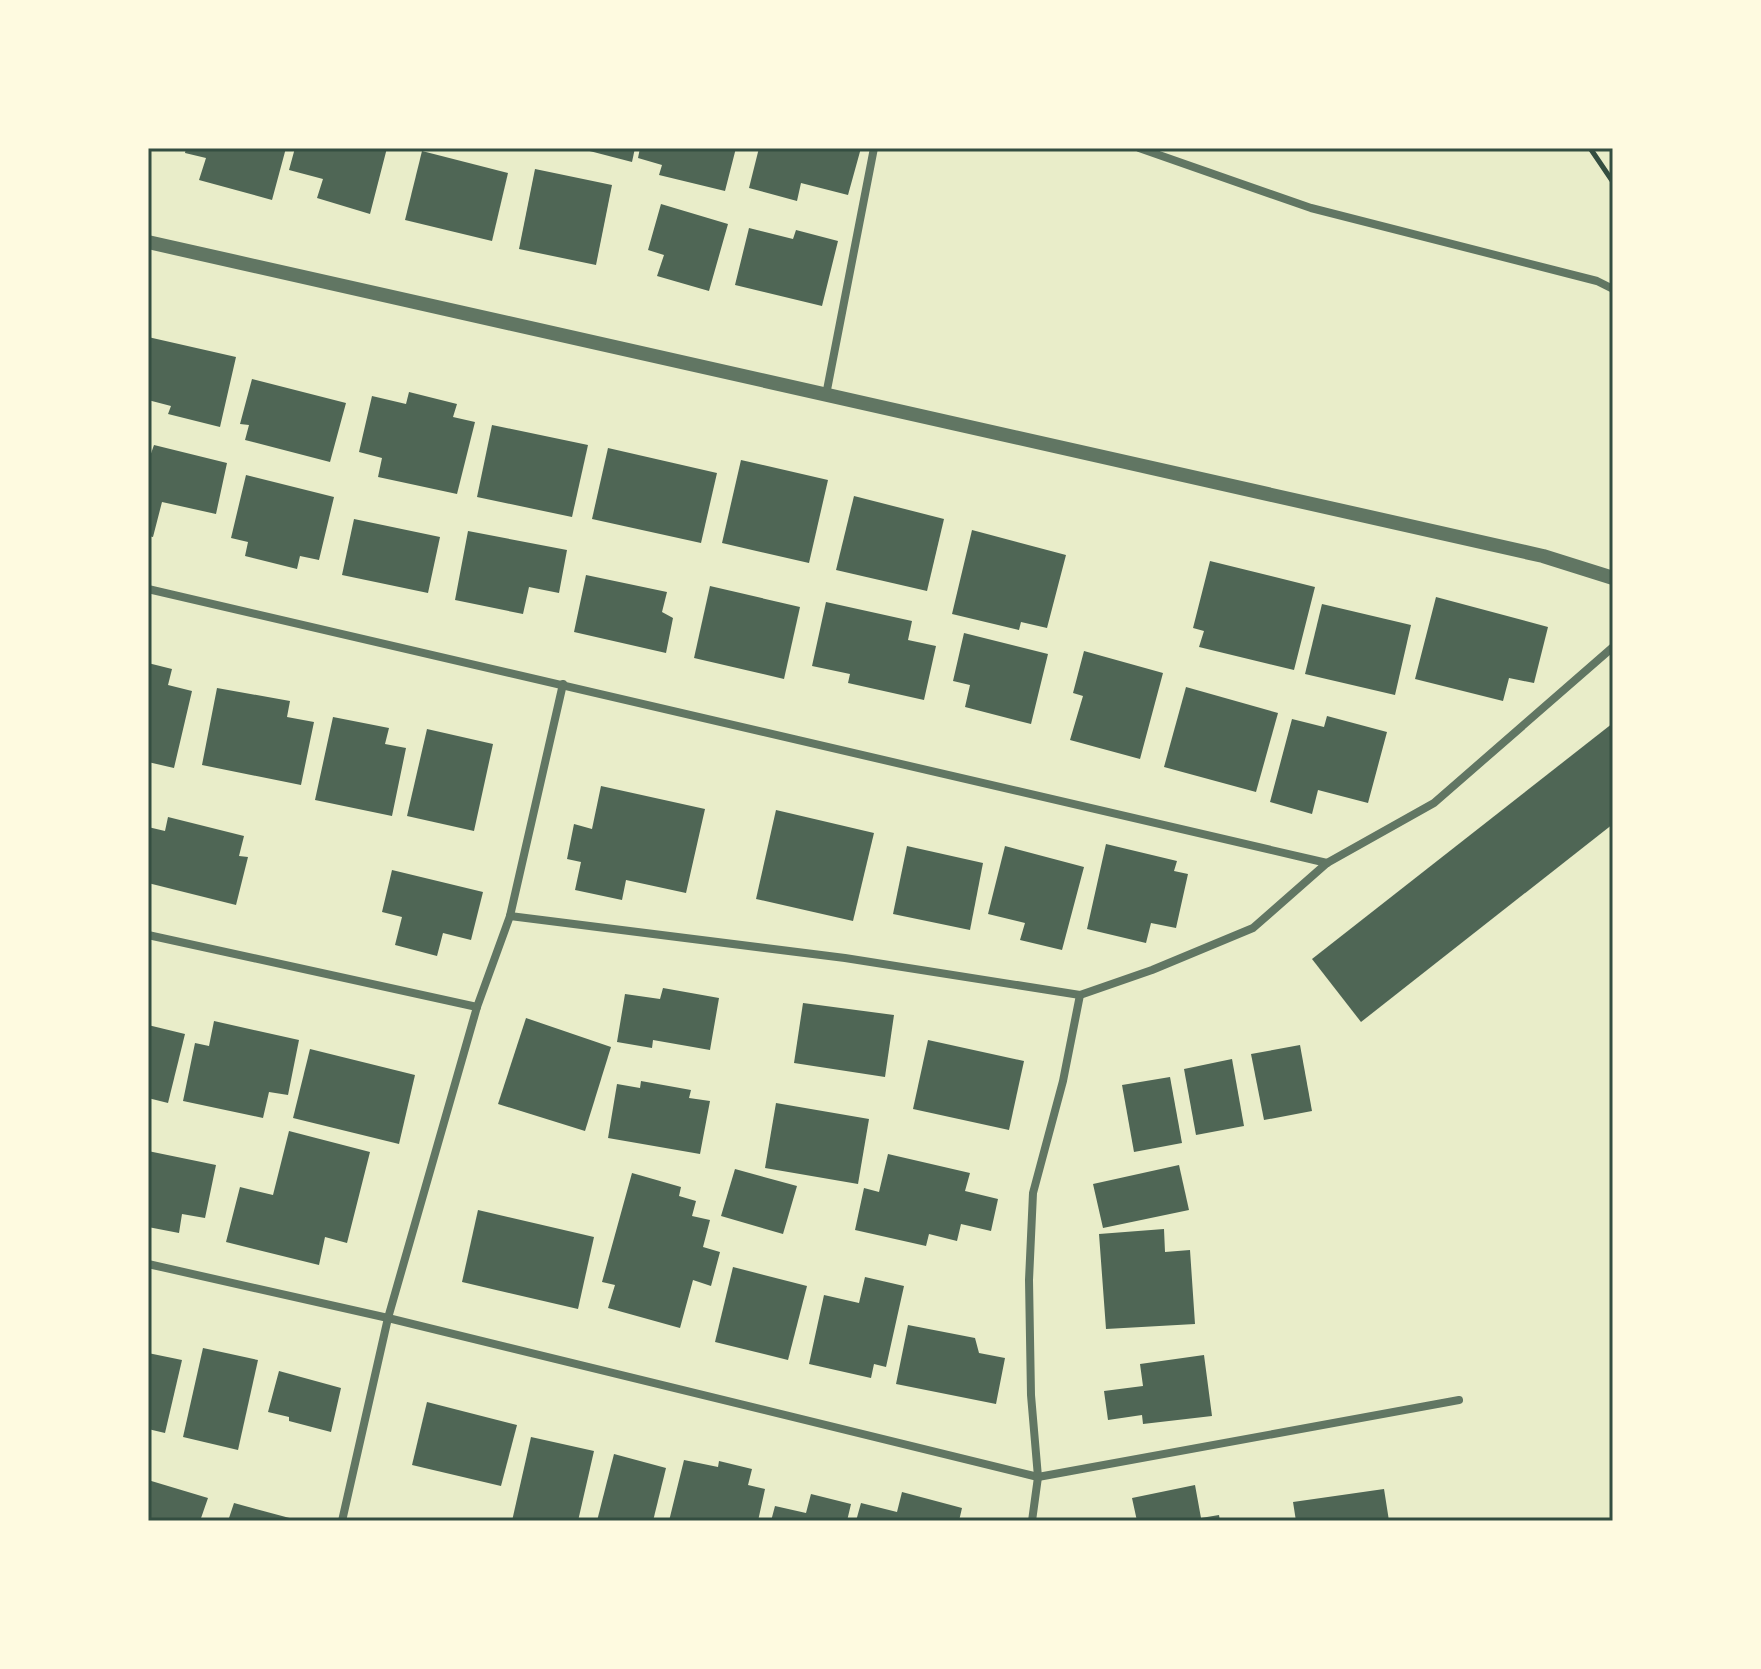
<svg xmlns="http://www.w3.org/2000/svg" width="1761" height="1669" font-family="Helvetica,sans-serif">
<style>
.building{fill:#4f6655}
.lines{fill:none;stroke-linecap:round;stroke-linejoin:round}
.path{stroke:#344e41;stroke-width:5}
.minor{stroke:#617663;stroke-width:8}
.tertiary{stroke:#617663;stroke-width:14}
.neatline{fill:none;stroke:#344e41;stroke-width:3}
</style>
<rect width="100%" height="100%" fill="#e9edc9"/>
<g class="building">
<polygon points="186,148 286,148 272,200 199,180 206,158 185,153"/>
<polygon points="295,148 387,148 370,214 317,198 323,179 289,170"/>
<polygon points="578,148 635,148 632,162"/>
<polygon points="640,148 736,148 725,191 659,175 662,165 638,158"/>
<polygon points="759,148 861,148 848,195 801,183 797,201 749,188"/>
<polygon points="422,151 508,173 492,241 405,220"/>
<polygon points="535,169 612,185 596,265 519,249"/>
<polygon points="661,204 728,224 709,291 657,276 664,255 648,250"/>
<polygon points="749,228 793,239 796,230 838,241 822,306 735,285"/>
<polygon points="148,337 236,357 220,427 168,414 171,406 148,400"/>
<polygon points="252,379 346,403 330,462 245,440 249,425 240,424"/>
<polygon points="409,392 457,404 453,417 475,422 457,494 378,477 382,458 359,452 372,396 406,404"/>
<polygon points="492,425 588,445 572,517 477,497"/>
<polygon points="154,445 227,463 216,514 162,502 153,537 148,536 148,462"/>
<polygon points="608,448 717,473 701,543 592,519"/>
<polygon points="741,460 828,480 809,563 722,543"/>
<polygon points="246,475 334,497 319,560 300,556 297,569 245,556 248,542 231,538"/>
<polygon points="854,496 944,519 927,591 836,570"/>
<polygon points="354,519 440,537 428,593 342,575"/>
<polygon points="972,530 1066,555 1047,628 1021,622 1019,630 952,614"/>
<polygon points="468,531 567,550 559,593 529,587 523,614 455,600"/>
<polygon points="1210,561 1315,587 1294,670 1199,647 1204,631 1193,628"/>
<polygon points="586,575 667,592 662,612 673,618 666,653 574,632"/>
<polygon points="710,586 800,607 784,679 694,658"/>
<polygon points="1436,597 1548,627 1534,683 1509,678 1503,701 1415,679"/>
<polygon points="826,602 912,621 908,640 936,646 924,700 848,683 850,674 812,666"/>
<polygon points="1322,604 1411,625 1395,695 1305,674"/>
<polygon points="964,633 1048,654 1031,724 965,707 970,685 953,681"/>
<polygon points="1084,651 1163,673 1140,759 1070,740 1083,696 1073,693"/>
<polygon points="148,663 172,669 168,685 192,691 174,768 148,762"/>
<polygon points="1186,687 1278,713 1256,792 1164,767"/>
<polygon points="217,688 290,701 287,717 314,722 301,785 202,765"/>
<polygon points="1327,716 1387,732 1368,803 1318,790 1312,814 1270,802 1292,719 1324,727"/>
<polygon points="333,717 389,728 385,744 406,748 392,816 315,800"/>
<polygon points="1613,723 1613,824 1361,1022 1312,959"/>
<polygon points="427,729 493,744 474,831 407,816"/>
<polygon points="601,786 705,809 686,893 626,880 622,900 575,890 581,862 567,859 574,824 592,829"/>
<polygon points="776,810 874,833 853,921 756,899"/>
<polygon points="168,817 244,836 239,856 248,857 236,905 148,883 148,827 165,831"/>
<polygon points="1106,844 1177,861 1174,871 1188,874 1176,928 1151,923 1146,943 1087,929"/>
<polygon points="907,846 983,863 970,930 893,914"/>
<polygon points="1005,846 1084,867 1062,950 1020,940 1025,923 988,914"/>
<polygon points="392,870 483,892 471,940 443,933 437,956 395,945 402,917 382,912"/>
<polygon points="663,988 719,998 710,1050 653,1040 652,1048 617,1042 625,994 660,999"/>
<polygon points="803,1003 894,1015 885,1077 794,1063"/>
<polygon points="526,1018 611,1047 585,1131 498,1104"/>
<polygon points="214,1021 299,1040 288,1095 269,1092 263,1118 183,1101 195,1043 209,1046"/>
<polygon points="148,1025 185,1034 168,1103 148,1098"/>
<polygon points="928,1040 1024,1061 1009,1130 913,1109"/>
<polygon points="1300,1045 1312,1111 1264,1120 1251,1054"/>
<polygon points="310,1049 415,1075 399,1144 293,1118"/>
<polygon points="1232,1059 1244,1126 1196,1135 1184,1069"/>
<polygon points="1170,1077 1182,1143 1134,1152 1122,1085"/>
<polygon points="641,1081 691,1090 689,1098 710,1101 700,1154 608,1138 617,1084 640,1088"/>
<polygon points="776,1103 869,1119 858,1184 765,1168"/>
<polygon points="289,1131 370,1152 347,1243 325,1237 319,1265 226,1242 240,1187 273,1195"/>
<polygon points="148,1151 216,1165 205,1218 182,1214 179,1233 148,1227"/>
<polygon points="888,1154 970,1173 965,1191 998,1199 991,1231 961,1224 957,1241 929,1234 926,1246 855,1230 864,1188 879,1192"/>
<polygon points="1179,1165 1189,1210 1103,1228 1093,1184"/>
<polygon points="735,1169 797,1186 783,1234 721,1216"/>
<polygon points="632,1173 681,1187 679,1196 696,1201 692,1216 710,1220 703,1247 720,1252 711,1286 693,1280 680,1328 608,1308 615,1285 602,1282"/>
<polygon points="478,1210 594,1237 578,1309 462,1282"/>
<polygon points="1164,1229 1165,1252 1190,1250 1195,1324 1106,1329 1099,1234"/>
<polygon points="733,1267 807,1286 788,1360 715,1342"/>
<polygon points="865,1277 904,1286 886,1367 874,1364 871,1378 809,1364 824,1295 859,1303"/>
<polygon points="908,1325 975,1338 979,1353 1005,1358 996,1404 896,1384"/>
<polygon points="203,1348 258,1360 238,1450 183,1437"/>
<polygon points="148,1353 182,1360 165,1433 148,1429"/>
<polygon points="1204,1355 1212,1416 1143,1424 1142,1415 1108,1420 1104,1391 1143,1386 1140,1364"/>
<polygon points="279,1371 341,1388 331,1432 289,1421 289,1417 268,1412"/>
<polygon points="427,1402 517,1425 501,1486 412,1465"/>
<polygon points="531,1437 594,1451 578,1521 512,1521"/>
<polygon points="614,1454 666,1468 653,1521 597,1521"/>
<polygon points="684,1460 718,1467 719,1461 752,1469 748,1485 765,1489 758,1521 669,1521"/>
<polygon points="148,1480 208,1498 200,1521 148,1521"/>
<polygon points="1195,1485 1201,1518 1219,1515 1220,1521 1137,1521 1132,1498"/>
<polygon points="1384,1489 1389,1521 1296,1521 1293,1502"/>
<polygon points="902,1492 962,1508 959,1521 856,1521 861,1503 897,1512"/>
<polygon points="811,1494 851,1504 847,1521 771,1521 775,1506 806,1513"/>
<polygon points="234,1503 297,1520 297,1521 228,1521"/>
</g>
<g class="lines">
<polyline class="path" points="1590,148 1613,182"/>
<g class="minor">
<polyline points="1139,148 1311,208 1597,281 1613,289"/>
<polyline points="826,395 874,148"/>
<polyline points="148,589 1327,863"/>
<polyline points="510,916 845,958 1080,995"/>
<polyline points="148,935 477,1007"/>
<polyline points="148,1264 388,1318 1038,1477 1459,1400"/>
<polyline points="342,1521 388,1318 477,1007 510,916 563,684"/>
<polyline points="1032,1521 1038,1477 1031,1395 1029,1280 1033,1193 1063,1081 1080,995 1152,970 1253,928 1327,863 1434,803 1613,647"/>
</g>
<polyline class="tertiary" points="148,242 1543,556 1613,578"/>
</g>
<rect width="1761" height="1669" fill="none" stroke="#fefae0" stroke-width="300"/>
<rect x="150" y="150" width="1461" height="1369" class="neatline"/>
</svg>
